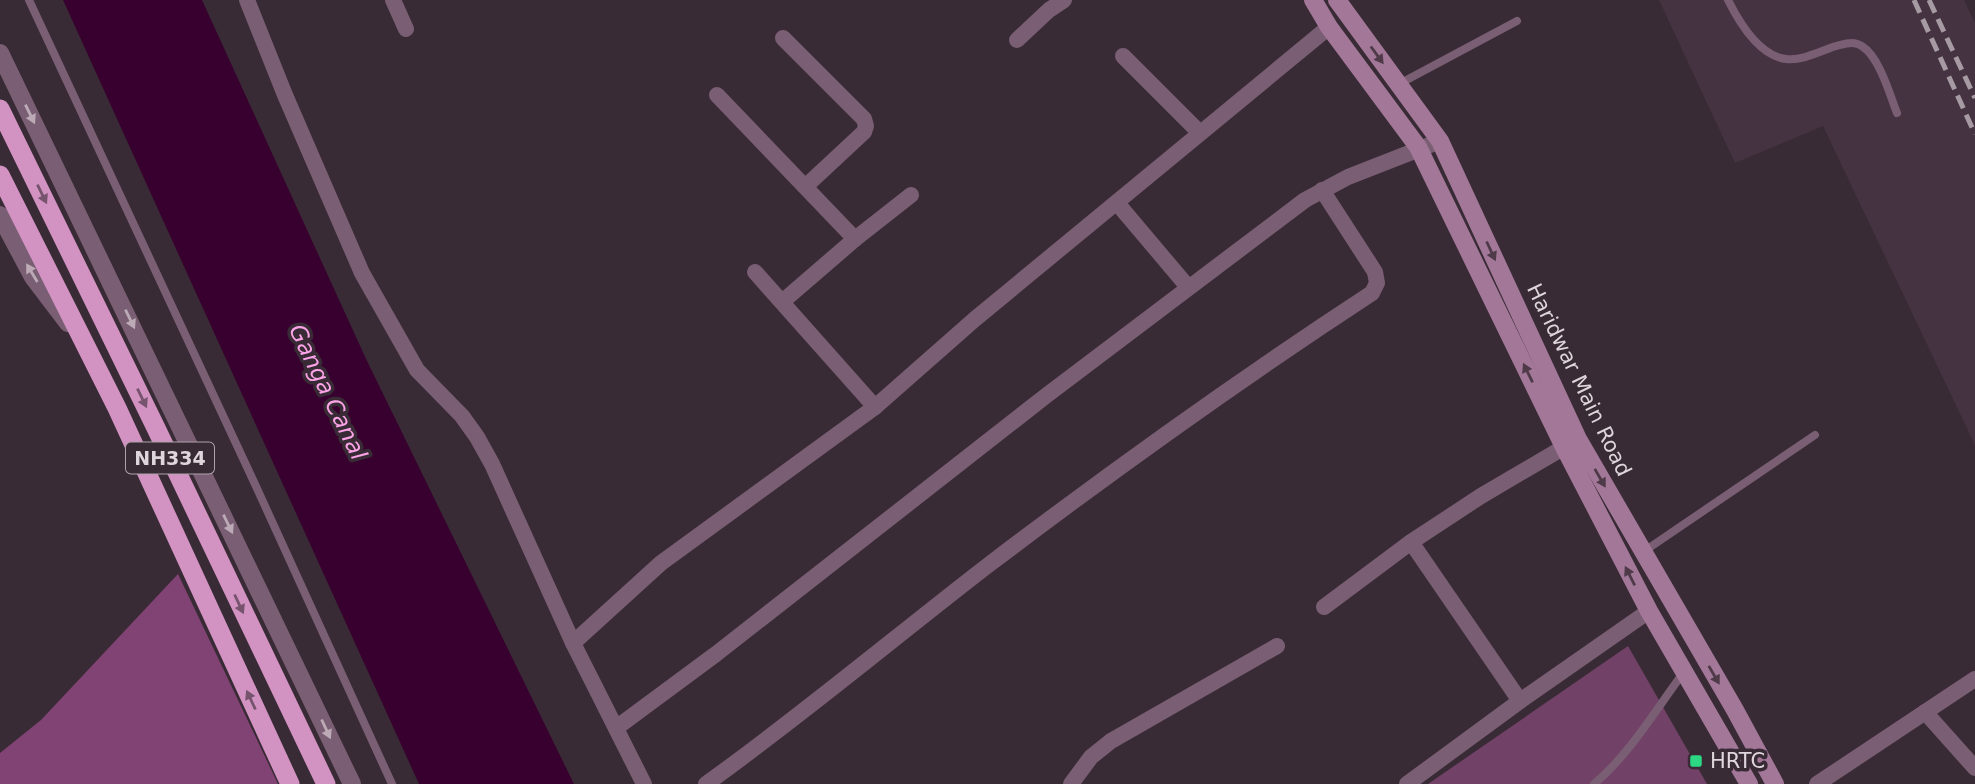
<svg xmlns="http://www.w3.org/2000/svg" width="1975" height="784" font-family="'DejaVu Sans',sans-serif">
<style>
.built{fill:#463341}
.green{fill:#724167}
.forest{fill:#804373}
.water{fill:#38002f}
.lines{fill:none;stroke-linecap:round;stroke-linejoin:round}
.service{stroke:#7a5e73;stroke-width:8}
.minor{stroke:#7a5e73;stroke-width:16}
.tertiary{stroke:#7a5e73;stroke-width:18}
.secondary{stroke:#a37798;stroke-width:18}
.trunk{stroke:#d292c2;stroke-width:19}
.rail{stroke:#a79ba3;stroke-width:5;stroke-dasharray:14 7;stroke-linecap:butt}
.oneway{fill:#4e3a49}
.oneway2{fill:#bcabb7}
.oneway3{fill:#76546d}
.poi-dot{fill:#2dd884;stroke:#392b35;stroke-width:2.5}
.labels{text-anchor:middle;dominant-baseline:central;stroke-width:7;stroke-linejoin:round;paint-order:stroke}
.shield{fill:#392b35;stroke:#ada2aa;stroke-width:2}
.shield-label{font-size:19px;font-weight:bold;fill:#dfd5dc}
.street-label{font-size:21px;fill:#dfd5dc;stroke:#392b35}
.poi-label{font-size:21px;fill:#dfd5dc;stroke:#392b35;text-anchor:start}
.water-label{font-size:23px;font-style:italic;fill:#fca3e8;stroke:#392b35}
</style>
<rect width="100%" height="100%" fill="#392b35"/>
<polygon class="built" points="1659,0 1964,0 1975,23 1975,445 1823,126 1735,163"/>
<polygon class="green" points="1628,646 1707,784 1428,784"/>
<polygon class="forest" points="178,574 278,784 0,784 0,753 41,720"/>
<polygon class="water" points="63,0 202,0 367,361 574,784 419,784"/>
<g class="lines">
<g class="service">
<polyline points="29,0 254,482 392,784"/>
<path d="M1728 0C1739 22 1759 56 1786 59 1801 61 1819 52 1833 47 1843 44 1854 40 1863 47 1879 57 1890 95 1897 113"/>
<polyline points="1399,84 1517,21"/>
<polyline points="1643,552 1815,435"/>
<path d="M1594 784C1630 754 1656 709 1684 672"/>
</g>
<g class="minor">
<polyline points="247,0 285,95 362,273 417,370 462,416 477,437 492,464 573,643 644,784"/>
<polyline points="393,0 406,29"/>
<polyline points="783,38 864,119 866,126 864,132 806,186"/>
<polyline points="1017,40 1049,10 1064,0"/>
<polyline points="1123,56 1200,133"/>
<polyline points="717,95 855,239"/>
<polyline points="1117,203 1188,287"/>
<polyline points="755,272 875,407"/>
<polyline points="782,302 855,239 911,195"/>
<polyline points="1411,542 1520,701"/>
<polyline points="1324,607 1411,542 1481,496 1573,442"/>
<polyline points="573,643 661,563 875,407 975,319 1329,27"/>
<polyline points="1925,712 1975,768"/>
<polyline points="616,728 716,654 1047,395 1305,200 1348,177 1440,141"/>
<path d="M706 784C804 714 896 636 991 563 1115 469 1242 378 1372 293L1377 283 1375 272 1322 190"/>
<polyline points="1071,784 1091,757 1111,741 1277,646"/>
<polyline points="1407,784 1520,701 1649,611"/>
<polyline points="1817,784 1975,679"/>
</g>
<g class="tertiary">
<polyline points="0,53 352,784"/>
<polyline points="0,215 33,277 68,323"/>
</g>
<g class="secondary">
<polyline points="1313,0 1329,27 1418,147 1564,447 1649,611 1749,784"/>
<polyline points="1337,0 1440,141 1578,439 1735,710 1775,784"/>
</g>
<g class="trunk">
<polyline points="0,109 155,426 326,784"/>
<polyline points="0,175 117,408 290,784"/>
</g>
<g class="rail">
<polyline points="1914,0 1975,134"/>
<polyline points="1929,0 1975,98"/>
</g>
</g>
<defs><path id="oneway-solid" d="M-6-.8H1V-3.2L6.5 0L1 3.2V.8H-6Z" transform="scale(1.75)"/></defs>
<g class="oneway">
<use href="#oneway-solid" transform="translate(1377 55) rotate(54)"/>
<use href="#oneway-solid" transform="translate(1491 251) rotate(65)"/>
<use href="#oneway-solid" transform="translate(1528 373) rotate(-116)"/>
<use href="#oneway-solid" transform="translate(1600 478) rotate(60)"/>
<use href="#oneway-solid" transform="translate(1630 576) rotate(-117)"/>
<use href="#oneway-solid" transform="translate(1714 675) rotate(60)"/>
</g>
<g class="oneway2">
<use href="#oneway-solid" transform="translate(30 114) rotate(64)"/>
<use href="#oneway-solid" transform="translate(32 273) rotate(-121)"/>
<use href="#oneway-solid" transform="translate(130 319) rotate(64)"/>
<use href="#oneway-solid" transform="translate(228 524) rotate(64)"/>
<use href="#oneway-solid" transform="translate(326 729) rotate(65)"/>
</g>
<g class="oneway3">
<use href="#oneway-solid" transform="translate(42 194) rotate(64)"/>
<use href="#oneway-solid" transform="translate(142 398) rotate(64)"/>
<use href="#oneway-solid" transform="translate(239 604) rotate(65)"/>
<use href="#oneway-solid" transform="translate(251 700) rotate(-115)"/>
</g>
<rect class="poi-dot" x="1689" y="754" width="14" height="14" rx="3.5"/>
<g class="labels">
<rect class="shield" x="126" y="442.5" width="88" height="31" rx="5"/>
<g class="shield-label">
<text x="170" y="458">NH334</text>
</g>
<g class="street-label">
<text transform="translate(1579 380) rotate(64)">Haridwar Main Road</text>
</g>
<g class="poi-label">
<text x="1710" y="761">HRTC</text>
</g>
<g class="water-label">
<text transform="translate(328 392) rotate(64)">Ganga Canal</text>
</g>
</g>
</svg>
